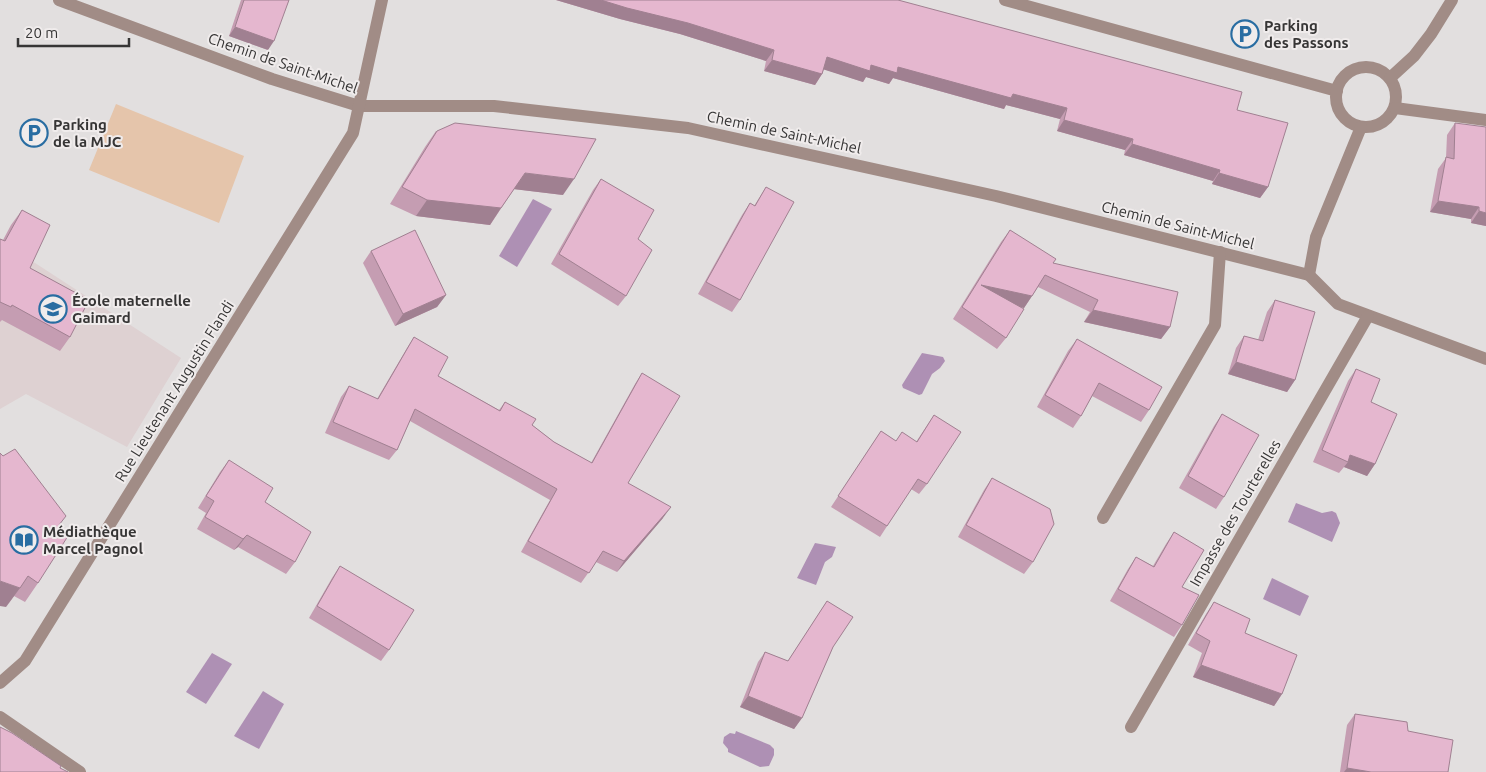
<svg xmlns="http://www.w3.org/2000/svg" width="1486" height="772" font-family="Ubuntu,sans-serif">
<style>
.built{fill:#ded1d2}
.green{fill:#e5c5ab}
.water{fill:#ae90b4}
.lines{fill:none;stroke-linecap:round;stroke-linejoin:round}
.minor{stroke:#a18c86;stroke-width:12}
.wall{fill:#c59db2}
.shaded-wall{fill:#a08091}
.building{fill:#e5b7cf;stroke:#a08091}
.labels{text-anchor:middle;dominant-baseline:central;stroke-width:4;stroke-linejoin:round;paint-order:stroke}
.poi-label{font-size:15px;font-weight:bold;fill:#363535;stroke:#f0ecec;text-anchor:start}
.street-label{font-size:15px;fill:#363535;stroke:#f0ecec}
</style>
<rect width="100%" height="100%" fill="#e2dfdf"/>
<polygon class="built" points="0,244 32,261 181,358 127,447 26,394 0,409"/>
<polygon class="green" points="116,104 244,156 219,223 89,170"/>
<g class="water">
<polygon points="533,199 552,209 517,267 499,256"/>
<polygon points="922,353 943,357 945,361 940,368 932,374 922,394 919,395 903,388 902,385"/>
<polygon points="1296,503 1322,513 1332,511 1336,513 1340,523 1332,542 1288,522"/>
<polygon points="815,543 836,547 832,557 825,562 816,585 797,578"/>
<polygon points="1272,578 1309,596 1300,616 1263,599"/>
<polygon points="212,653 232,664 206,704 186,692"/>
<polygon points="263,691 284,704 259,749 234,736"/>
<polygon points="736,731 770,745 774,749 774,755 769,766 760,767 728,752 728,749 723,743 724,737 730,733 735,734"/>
</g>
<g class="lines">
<g class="minor">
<polyline points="59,0 272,79 359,106 494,106 688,128 996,196 1309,275 1338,304 1486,359"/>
<polyline points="1005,0 1337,91"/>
<circle cx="1366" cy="97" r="30"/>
<polyline points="1390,78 1414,56 1431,34 1452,0"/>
<polyline points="1395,108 1486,120"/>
<polyline points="1309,275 1316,237 1361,127"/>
<polyline points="1103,518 1215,325 1220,252"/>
<polyline points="0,683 25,661 353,133 382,0"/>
<polyline points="0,717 80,772"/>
<polyline points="1131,727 1368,316"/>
</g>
</g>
<g class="wall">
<polygon points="241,0 289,0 268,50 229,36"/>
<polygon points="556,0 898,0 1237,110 1268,187 1260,198 1212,184 1213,181 1124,155 1125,150 1057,131 1060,119 1006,105 1004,109 893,78 889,84 866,77 863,82 824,69 822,74 815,85 764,71 766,61 680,34 620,19"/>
<polygon points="1455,123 1486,226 1471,223 1471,219 1430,212 1438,169 1446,158 1447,135"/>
<polygon points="436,131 563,195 514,189 490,225 416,216 390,204 425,147"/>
<polygon points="601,179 626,296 618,306 551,264 593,190"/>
<polygon points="766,187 740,300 732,312 698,294 742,215 750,203 754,206"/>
<polygon points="22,210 30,268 70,337 60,351 2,320 0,322 0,239 3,240 11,225"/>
<polygon points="1010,230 1053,263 1170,327 1161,339 1084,322 1090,312 1038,287 1024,308 1021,307 1006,338 997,349 953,319 1001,242"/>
<polygon points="371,251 446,295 437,307 395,326 363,263"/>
<polygon points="1275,300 1295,380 1287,392 1228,374 1236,348 1244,336 1258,340 1267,312"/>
<polygon points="414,337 438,376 499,410 505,402 532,425 554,442 591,463 635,384 642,373 628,483 663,518 617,572 596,562 581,583 521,552 550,500 410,421 397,450 389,460 325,433 341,397 349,386 377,399 407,348"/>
<polygon points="1077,339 1149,410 1141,422 1092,396 1081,416 1073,428 1037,407 1068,351"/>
<polygon points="1356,369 1371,402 1375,464 1367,476 1344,467 1339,473 1313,462 1348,381"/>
<polygon points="1222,414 1224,497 1216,509 1179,488 1214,426"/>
<polygon points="934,415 927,484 919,494 911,489 880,537 831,507 881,431 896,441 916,442"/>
<polygon points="229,460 265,502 295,562 286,574 238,547 234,550 197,529 206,513 198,508 220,472"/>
<polygon points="992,478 1033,562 1024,574 958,537 984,490"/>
<polygon points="59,525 38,583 25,602 14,596 6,607"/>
<polygon points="1174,532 1182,587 1182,625 1174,637 1110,601 1128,569 1136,557 1153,566 1166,544"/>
<polygon points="340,566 389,650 381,661 309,618 332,578"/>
<polygon points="827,601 833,647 802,718 794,729 740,707 758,662 765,652 788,661"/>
<polygon points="1214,602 1245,633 1282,694 1274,706 1193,677 1202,653 1188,645 1206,614"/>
<polygon points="1355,714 1408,731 1448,772 1340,772 1347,725"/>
</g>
<g class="shaded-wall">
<polygon points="556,0 601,0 688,23 774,50 766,61 680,34 620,19"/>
<polygon points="235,27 274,41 268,50 229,36"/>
<polygon points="827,57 871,65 898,67 1013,94 1067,108 1060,119 1006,105 1004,109 893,78 889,84 866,77 863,82 819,68"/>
<polygon points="772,60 822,74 815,85 764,71"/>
<polygon points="1064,120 1133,139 1125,150 1057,131"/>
<polygon points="1132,144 1220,170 1213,181 1124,155"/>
<polygon points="525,173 574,179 563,195 513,189"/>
<polygon points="1219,173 1268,187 1260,198 1212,184"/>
<polygon points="427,200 501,208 490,225 416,216"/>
<polygon points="1438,201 1479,207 1471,219 1430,212"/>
<polygon points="1479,211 1486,213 1486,226 1471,223"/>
<polygon points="981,285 1032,296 1024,308 973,296"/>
<polygon points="446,295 437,307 395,326 403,314"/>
<polygon points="1093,310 1170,327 1161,339 1084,322"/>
<polygon points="1236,362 1295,380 1287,392 1228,374"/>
<polygon points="1350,455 1375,464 1367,476 1344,467 1348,462"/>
<polygon points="671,507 663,518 617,572 624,561"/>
<polygon points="247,535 238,547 234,550 243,539"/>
<polygon points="0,581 20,588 6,607 0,606"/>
<polygon points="1201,665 1282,694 1274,706 1193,677"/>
<polygon points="748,696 802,718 794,729 740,707"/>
<polygon points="1347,768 1371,772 1344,772"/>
</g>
<g class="building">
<polygon points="244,0 289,0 274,41 235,27"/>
<polygon points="601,0 898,0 1242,92 1237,110 1288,123 1268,187 1219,173 1220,170 1132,144 1133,139 1064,120 1067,108 1013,94 1011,98 898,67 897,73 871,65 870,71 827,57 822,74 772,60 774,50 688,23 627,8"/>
<polygon points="455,123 596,139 574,179 525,173 501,208 427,200 402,187 437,131"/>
<polygon points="1455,123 1486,127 1486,213 1479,211 1479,207 1438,201 1446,157 1454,159"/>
<polygon points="601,179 654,210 638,239 652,250 626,296 559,254"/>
<polygon points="766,187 794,202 740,300 706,282 750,203 755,206"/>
<polygon points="22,210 50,225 30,268 89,300 70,337 12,305 11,307 0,302 0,239 5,241"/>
<polygon points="415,230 446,295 403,314 371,251"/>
<polygon points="1010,230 1056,259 1053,263 1178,292 1170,327 1093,310 1098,300 1045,275 1032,296 981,285 1024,309 1006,338 962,307"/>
<polygon points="1275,300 1315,312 1295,380 1236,362 1244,336 1263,341"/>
<polygon points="414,337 448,357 438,376 500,411 505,402 536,419 532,425 554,442 592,463 642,373 680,396 628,483 671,507 624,561 603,551 589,573 528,541 557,489 415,409 397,450 333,422 349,386 378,399"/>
<polygon points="1077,339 1162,387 1149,410 1099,383 1081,416 1045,395"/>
<polygon points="1356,369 1380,379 1371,402 1397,414 1375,464 1350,455 1348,462 1322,450"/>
<polygon points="1222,414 1259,435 1224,497 1188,476"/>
<polygon points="934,415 961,432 927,484 918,479 887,526 838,496 881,431 896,441 902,432 917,442"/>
<polygon points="15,449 66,516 59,525 68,536 38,583 28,576 20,588 0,581 0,453 3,456"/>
<polygon points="229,460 273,488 265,502 311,532 295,562 247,535 243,539 205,517 214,501 206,496"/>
<polygon points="992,478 1050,509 1054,524 1033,562 966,525"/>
<polygon points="1174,532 1204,550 1182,587 1199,595 1182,625 1118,589 1136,557 1154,567"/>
<polygon points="340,566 414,610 389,650 317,606"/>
<polygon points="827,601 853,617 833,647 802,718 748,696 765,652 788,661"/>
<polygon points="1214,602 1250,619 1245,633 1297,655 1282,694 1201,665 1210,641 1196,633"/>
<polygon points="1355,714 1407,722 1408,731 1453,740 1448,772 1371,772 1347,768"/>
<polygon points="0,727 12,733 61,766 60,768 68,772 0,772"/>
</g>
<defs>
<g id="parking-ring" transform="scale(1.4375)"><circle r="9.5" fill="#f0ecec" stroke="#296da2" stroke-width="1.5"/><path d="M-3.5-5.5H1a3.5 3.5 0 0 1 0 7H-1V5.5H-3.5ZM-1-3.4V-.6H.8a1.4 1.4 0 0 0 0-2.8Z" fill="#296da2"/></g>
<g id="school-ring" transform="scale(1.4375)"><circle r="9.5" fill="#f0ecec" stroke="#296da2" stroke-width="1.5"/><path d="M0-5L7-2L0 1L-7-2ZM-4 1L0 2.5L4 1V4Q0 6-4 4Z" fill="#296da2"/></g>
<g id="library-ring" transform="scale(1.4375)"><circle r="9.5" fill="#f0ecec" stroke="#296da2" stroke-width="1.5"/><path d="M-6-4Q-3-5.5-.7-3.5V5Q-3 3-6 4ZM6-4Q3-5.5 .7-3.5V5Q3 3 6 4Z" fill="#296da2"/></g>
</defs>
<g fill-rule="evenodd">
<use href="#parking-ring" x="1245" y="34"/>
<use href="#parking-ring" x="34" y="133"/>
<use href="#school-ring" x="53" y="309"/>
<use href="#library-ring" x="24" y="540"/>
</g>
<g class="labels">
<g class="poi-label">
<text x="1264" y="25">Parking<tspan x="1264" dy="17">des Passons</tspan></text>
<text x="53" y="124">Parking<tspan x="53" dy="17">de la MJC</tspan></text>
<text x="72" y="300">École maternelle<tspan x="72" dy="17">Gaimard</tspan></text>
<text x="43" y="531">Médiathèque<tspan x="43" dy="17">Marcel Pagnol</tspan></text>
</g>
<g class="street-label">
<text transform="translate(283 63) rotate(19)">Chemin de Saint-Michel</text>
<text transform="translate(784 132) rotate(12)">Chemin de Saint-Michel</text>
<text transform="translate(1178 225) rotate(14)">Chemin de Saint-Michel</text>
<text transform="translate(174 391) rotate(-58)">Rue Lieutenant Augustin Flandi</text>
<text transform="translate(1235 513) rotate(-60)">Impasse des Tourterelles</text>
</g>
</g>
<path d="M18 38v8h111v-8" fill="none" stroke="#363535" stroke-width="2.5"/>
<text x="25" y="38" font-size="15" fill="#363535" stroke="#f0ecec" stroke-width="4" paint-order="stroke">20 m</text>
</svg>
